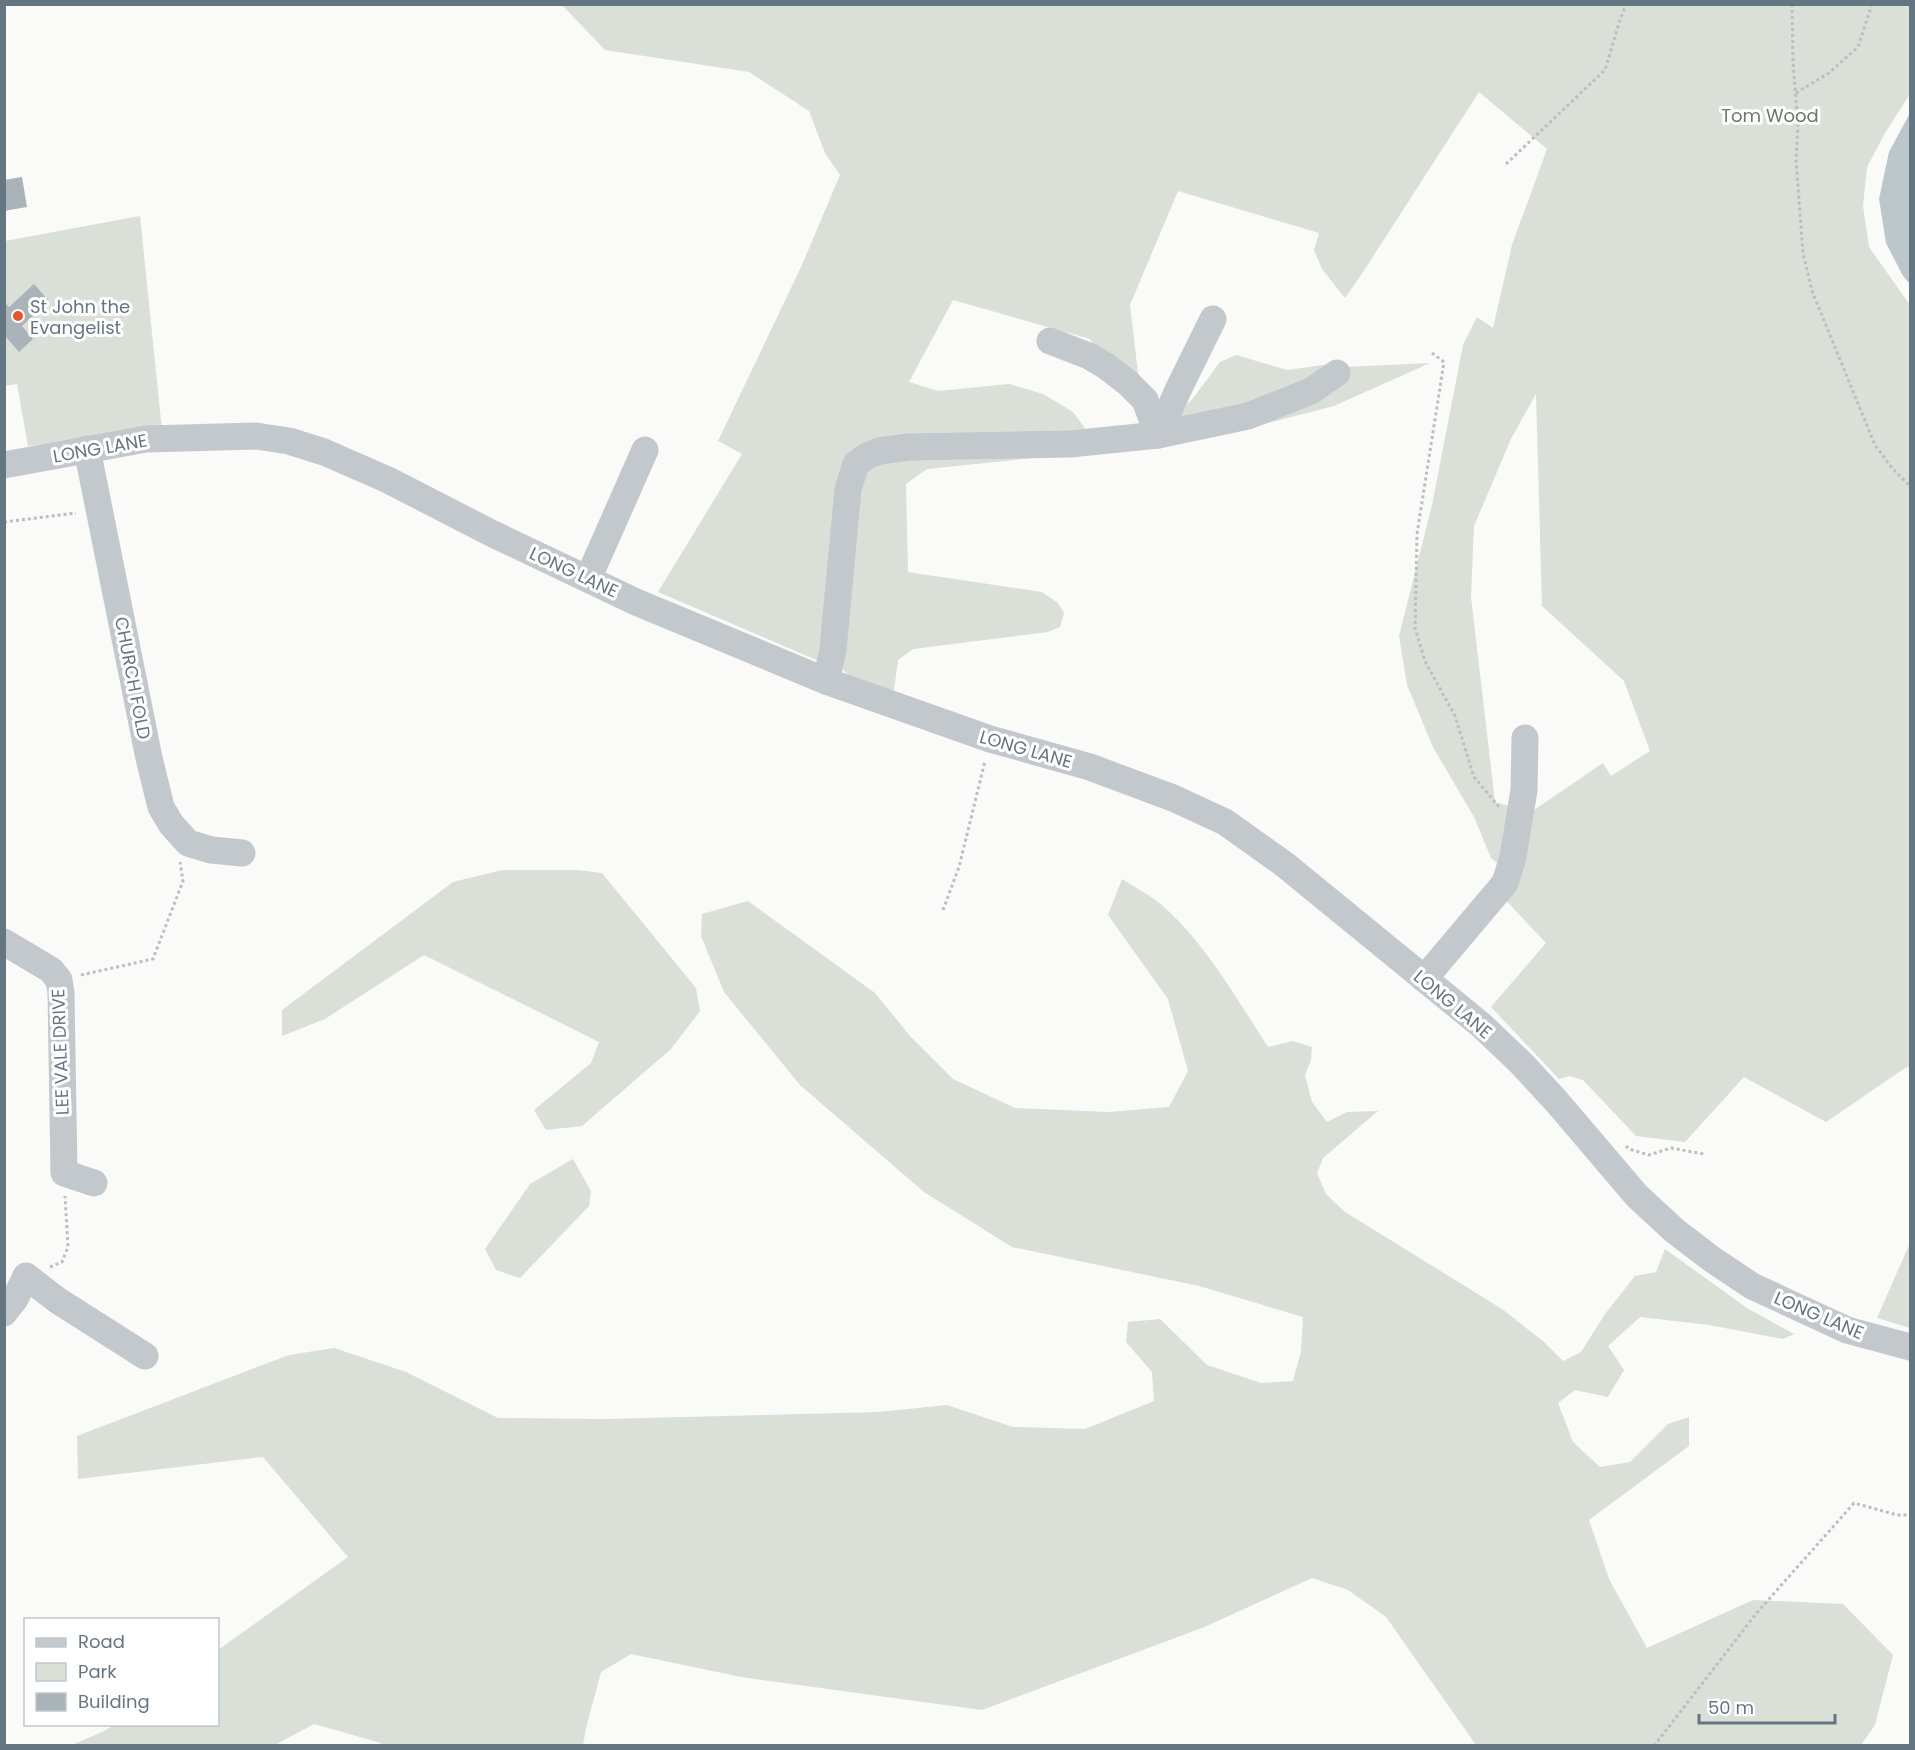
<svg xmlns="http://www.w3.org/2000/svg" width="1915" height="1750" font-family="Poppins,sans-serif">
<style>
.green{fill:#dadfd7;fill-rule:evenodd}
.water{fill:#bbc7cb}
.building{fill:#aab3b9}
.lines{fill:none;stroke-linecap:round;stroke-linejoin:round}
.path{stroke:#bbbfc2;stroke-width:3;stroke-dasharray:3 3;stroke-linecap:butt}
.minor{stroke:#c3c8cc;stroke-width:27}
.poi-dot{fill:#e4572e;stroke:#fff;stroke-width:2}
.labels{text-anchor:middle;dominant-baseline:central;stroke-width:6;stroke-linejoin:round;paint-order:stroke}
.park-label{font-size:18px;fill:#687a64;stroke:#fff}
.poi-label{font-size:18px;fill:#657683;stroke:#fff;text-anchor:start}
.street-label{font-size:18px;fill:#657683;stroke:#fff}
</style>
<rect width="100%" height="100%" fill="#fafaf8"/>
<g class="green">
<path d="M562 5H1910V94L1885 133 1867 167 1863 206 1869 247 1910 305V1070L1908 1066 1826 1122 1744 1077 1685 1142 1636 1136 1583 1080 1570 1076 1559 1079 1491 1007 1546 943 1497 891 1508 871 1491 858 1474 817 1433 747 1407 685 1399 636 1432 505 1463 345 1477 317 1493 328 1512 245 1547 149 1479 92 1363 272 1345 298 1322 269 1314 250 1319 233 1178 191 1130 305 1140 390 1103 364 1090 339 953 300 909 382 938 391 1009 384 1043 394 1073 412 1102 451 927 469 906 484 908 572 1042 592 1058 603 1064 613 1060 627 1048 632 913 649 898 660 894 690 876 689 849 676 840 666 821 662 658 592 742 454 718 441 802 265 840 175 825 153 809 111 749 72 605 50ZM1536 394 1542 606 1624 681 1650 751 1611 776 1603 763 1531 812 1495 802 1471 597 1474 526 1511 439Z"/>
<polygon points="140,216 162,430 28,446 17,384 5,386 5,241"/>
<polygon points="1236,355 1287,370 1330,364 1344,367 1430,363 1334,406 1229,433 1146,447 1194,397 1220,362"/>
<polygon points="502,870 577,870 602,873 696,988 700,1011 671,1049 582,1126 546,1130 534,1110 591,1063 599,1042 424,955 325,1019 282,1036 282,1010 453,882"/>
<path d="M1122 879C1136 888 1152 896 1164 907 1208 947 1236 998 1268 1047L1293 1041 1312 1047 1311 1060 1305 1075 1312 1102 1327 1122 1347 1112 1378 1111 1323 1158 1317 1173 1326 1194 1345 1212 1502 1309 1544 1342 1563 1361 1581 1352 1605 1314 1635 1276 1656 1272 1665 1249 1747 1308 1794 1334 1783 1339 1709 1325 1640 1317 1608 1346 1624 1370 1608 1397 1575 1390 1558 1403 1573 1442 1600 1467 1630 1462 1668 1424 1689 1417V1446L1589 1520 1609 1579 1647 1648 1753 1600 1843 1604 1893 1655 1875 1725 1861 1745H1476L1386 1617 1348 1590 1312 1578 1202 1628 982 1710 741 1677 631 1654 601 1672 586 1728 583 1745H383L381 1743 314 1724 275 1745H72L104 1731 114 1725 218 1724V1650L348 1557 263 1457 78 1479 77 1436 289 1355 334 1348 406 1372 498 1418 605 1419 879 1412 947 1405 1013 1427 1085 1429 1154 1401 1152 1372 1126 1342 1128 1322 1160 1319 1207 1365 1261 1383 1293 1381 1301 1351 1303 1317 1199 1286 1012 1247 924 1192 800 1085 724 992 701 936 702 914 748 901 875 993 910 1036 953 1079 1015 1108 1109 1112 1169 1107 1188 1071 1168 999 1108 915Z"/>
<polygon points="573,1159 591,1191 589,1206 520,1278 496,1270 485,1249 530,1184"/>
<polygon points="1910,1243 1910,1328 1877,1318"/>
</g>
<polygon class="water" points="1910,113 1910,284 1903,276 1886,243 1879,199 1889,152"/>
<g class="building">
<polygon points="22,177 27,207 4,211 4,180"/>
<polygon points="34,284 49,301 22,326 33,339 19,352 6,337 4,339 4,302 9,307"/>
</g>
<g class="lines">
<g class="path">
<polyline points="1792,4 1793,63 1798,125 1796,160 1803,253 1812,291 1875,445 1892,468 1910,486"/>
<polyline points="1796,93 1829,73 1858,47 1872,4"/>
<polyline points="1506,164 1605,70 1619,23 1626,4"/>
<polyline points="1432,353 1444,362 1417,534 1415,628 1425,661 1455,716 1474,777 1499,807"/>
<polyline points="4,522 76,513"/>
<polyline points="943,910 959,867 985,761"/>
<polyline points="81,975 153,959 183,881 180,862"/>
<polyline points="1626,1146 1629,1149 1649,1155 1671,1148 1704,1154"/>
<polyline points="50,1267 62,1262 68,1247 65,1196"/>
<polyline points="1654,1746 1755,1615 1854,1503 1897,1515 1910,1515"/>
</g>
<g class="minor">
<polyline points="1050,341 1089,356 1106,366 1128,383 1145,400 1158,435 1248,416 1311,391 1337,373"/>
<polyline points="87,449 149,758 161,807 171,824 188,843 211,850 242,853"/>
<polyline points="4,465 146,439 256,436 289,441 324,452 388,480 491,533 636,602 826,681 990,739 1090,767 1173,798 1225,822 1284,864 1481,1025 1521,1063 1557,1102 1637,1196 1675,1231 1713,1260 1752,1286 1847,1330 1910,1347"/>
<polyline points="588,579 645,450"/>
<polyline points="826,681 833,650 848,489 856,464 867,456 879,451 909,447 1070,444 1158,435 1179,388 1213,319"/>
<polyline points="4,942 51,970 59,980 61,993 64,1173 94,1183"/>
<polyline points="1424,979 1505,883 1513,857 1524,790 1525,738"/>
<polyline points="4,1313 15,1299 26,1276 57,1300 145,1356"/>
</g>
</g>
<circle class="poi-dot" cx="18" cy="316" r="6"/>
<g class="labels">
<g class="park-label">
<text x="1770" y="115">Tom Wood</text>
</g>
<g class="poi-label">
<text x="30" y="306">St John the<tspan x="30" dy="21">Evangelist</tspan></text>
</g>
<g class="street-label">
<text transform="translate(100 448) rotate(-10)">LONG LANE</text>
<text transform="translate(574 572) rotate(25)">LONG LANE</text>
<text transform="translate(133 678) rotate(79)">CHURCH FOLD</text>
<text transform="translate(1026 749) rotate(16)">LONG LANE</text>
<text transform="translate(1453 1004) rotate(40)">LONG LANE</text>
<text transform="translate(60 1052) rotate(-92)">LEE VALE DRIVE</text>
<text transform="translate(1819 1315) rotate(23)">LONG LANE</text>
</g>
</g>
<rect width="1915" height="1750" fill="none" stroke="#657683" stroke-width="12"/>
<rect x="24" y="1618" width="195" height="108" fill="#ffffff" stroke="#c1c8cd" stroke-width="1.5"/>
<rect x="36" y="1638" width="30" height="9" fill="#c3c8cc" stroke="#c1c8cd" stroke-width="1.5"/>
<text x="78" y="1648" font-size="18" fill="#657683">Road</text>
<rect x="36" y="1663" width="30" height="18" fill="#dadfd7" stroke="#c1c8cd" stroke-width="1.5"/>
<text x="78" y="1678" font-size="18" fill="#657683">Park</text>
<rect x="36" y="1693" width="30" height="18" fill="#aab3b9" stroke="#c1c8cd" stroke-width="1.5"/>
<text x="78" y="1708" font-size="18" fill="#657683">Building</text>
<path d="M1699 1714v9h136v-9" fill="none" stroke="#657683" stroke-width="3"/>
<text x="1708" y="1714" font-size="18" fill="#657683" stroke="#ffffff" stroke-width="4.5" paint-order="stroke">50 m</text>
</svg>
